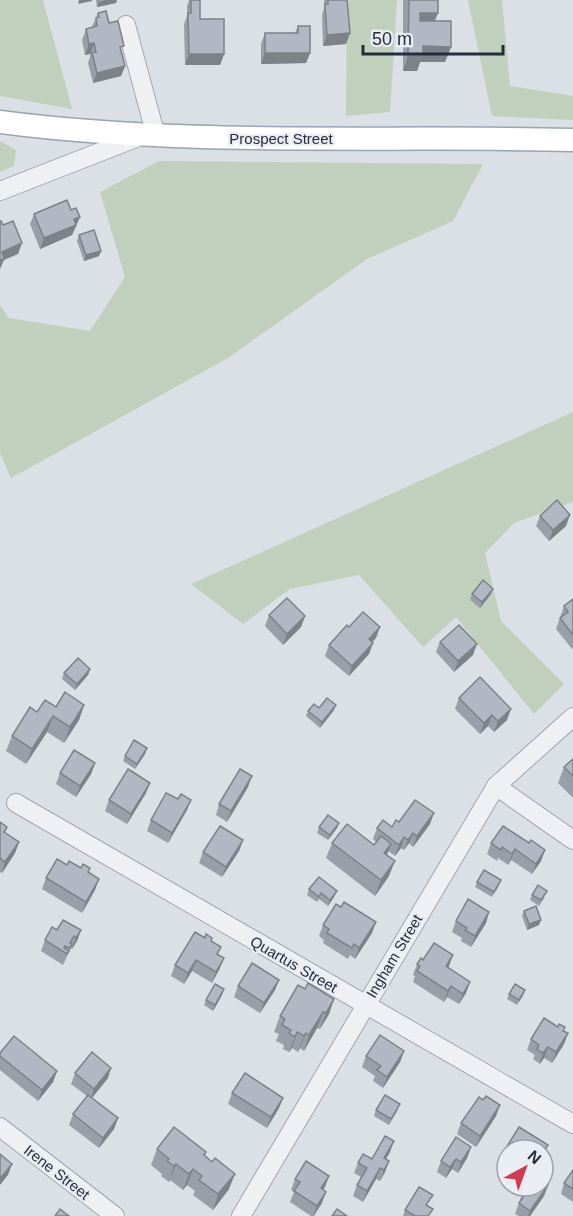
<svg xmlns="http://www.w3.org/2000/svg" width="573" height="1216" font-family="Arial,sans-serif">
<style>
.green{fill:#c1d0bc}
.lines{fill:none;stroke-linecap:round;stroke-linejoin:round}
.minor-casing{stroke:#a1a6b0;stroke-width:20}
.major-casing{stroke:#9aa4b2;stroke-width:25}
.minor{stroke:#eef0f4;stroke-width:18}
.major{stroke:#fff;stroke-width:22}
.wall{fill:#999ea8}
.shaded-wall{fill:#7d8188}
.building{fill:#b2b8c3;stroke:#7d8188;stroke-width:1.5}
.labels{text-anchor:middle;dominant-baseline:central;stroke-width:4.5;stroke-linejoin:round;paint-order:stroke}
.street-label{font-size:15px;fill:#252d3c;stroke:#eaeef4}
</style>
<rect width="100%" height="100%" fill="#dbdfe6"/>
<g class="green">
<polygon points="0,0 43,0 72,109 0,96"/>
<polygon points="347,0 397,0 390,112 346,116"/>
<polygon points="468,0 502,0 510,86 573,96 573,120 492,116"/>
<polygon points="0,141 16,150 14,166 0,172"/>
<polygon points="159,161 483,164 453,221 367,259 228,358 11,478 0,453 0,305 9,318 90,331 125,277 100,192"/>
<polygon points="573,412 573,502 514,523 485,553 501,621 564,684 534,714 456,617 423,647 359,575 290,589 243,624 191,584"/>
</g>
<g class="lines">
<g class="minor-casing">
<g id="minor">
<polyline points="126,25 156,136"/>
<polyline points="0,191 141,136"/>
<polyline points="496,786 573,840"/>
<polyline points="16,803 573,1124"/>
<polyline points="0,1127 115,1216"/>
<polyline points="241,1216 496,786 573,717"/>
</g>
</g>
<g class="major-casing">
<path id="major" d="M0 122C190 147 382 135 573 140"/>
</g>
<use href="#minor" class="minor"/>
<use href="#major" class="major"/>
</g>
<g class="wall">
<polygon points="96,0 117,0 116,3 97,7"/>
<polygon points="189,0 200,0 200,19 224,54 220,65 185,65 184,24 187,16 187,6"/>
<polygon points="324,0 347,0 350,33 346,44 323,46 322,15 324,8"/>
<polygon points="403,0 438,0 435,21 451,47 445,62 420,62 417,71 403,71"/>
<polygon points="98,13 109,23 122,52 125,66 121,76 93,83 88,63 90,57 90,54 85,55 82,40 86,29 92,27"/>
<polygon points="298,26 310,53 306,63 261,64 261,44 265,33 295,33"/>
<polygon points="71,210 80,217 72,235 40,249 30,224 34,214"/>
<polygon points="79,235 101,251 99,256 84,261 77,241"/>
<polygon points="540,516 566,526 549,541 536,526"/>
<polygon points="472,594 491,594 480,608 470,600"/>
<polygon points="573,599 573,648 572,649 556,629 564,606"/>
<polygon points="269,615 305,616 301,627 283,645 265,626"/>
<polygon points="349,627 376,638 372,642 369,654 349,676 325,656 329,645"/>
<polygon points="440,642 473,655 454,672 436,652"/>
<polygon points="90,669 88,675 75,690 62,679 64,673"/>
<polygon points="459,698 507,720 494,732 488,726 480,734 455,709"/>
<polygon points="84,705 79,720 64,743 47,732 26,764 6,751 12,736 37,712 56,707"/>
<polygon points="334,710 320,728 306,716 308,711"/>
<polygon points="147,748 145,754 135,769 123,761 125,756"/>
<polygon points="573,759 573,798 558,783 564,767"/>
<polygon points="95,763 91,774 76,797 56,784 60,773"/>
<polygon points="248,787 227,822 216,815 219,804"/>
<polygon points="146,793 127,824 105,811 109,800"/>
<polygon points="187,810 168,843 147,831 151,820"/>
<polygon points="0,822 7,827 5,833 19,842 15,853 2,873 0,872"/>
<polygon points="399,822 430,824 413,847 409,843 404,850 401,848 395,856 388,851 387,855 389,876 375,896 326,858 332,843 374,845 376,842 373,839 377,828 392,827"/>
<polygon points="339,823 337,828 328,840 317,833 319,827"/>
<polygon points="243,840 239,851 222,877 199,863 203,852"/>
<polygon points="491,843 529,843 545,850 541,861 532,874 511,860 508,865 498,858 497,861 487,854"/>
<polygon points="67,865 88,873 95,890 82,913 42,889 46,878"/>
<polygon points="477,882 499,886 492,897 475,887"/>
<polygon points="309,889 334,897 328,906 319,899 317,902 307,895"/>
<polygon points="532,895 545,897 539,906 530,900"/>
<polygon points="524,911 539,925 527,930 522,916"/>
<polygon points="489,912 486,923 471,947 461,941 462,938 452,932 456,921"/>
<polygon points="323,925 372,933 355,959 350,955 348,959 323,943 324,940 319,936"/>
<polygon points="57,930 81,930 77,941 72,949 71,948 63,965 41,951 45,940"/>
<polygon points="211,941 221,947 218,954 220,968 212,983 192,971 184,984 171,976 175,965"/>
<polygon points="453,955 448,967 466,993 459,1004 447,997 444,1002 413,982 415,976 413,975 417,964 423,960"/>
<polygon points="279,980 275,990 260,1013 234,997 238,986"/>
<polygon points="305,989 334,999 329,1014 320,1029 317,1028 304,1051 300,1048 298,1052 292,1048 289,1052 283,1049 284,1045 276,1041 279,1034 274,1032 280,1016"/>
<polygon points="525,990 523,996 517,1005 507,999 509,994"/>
<polygon points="222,995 213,1011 204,1005 206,1000"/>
<polygon points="558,1027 565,1027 564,1031 568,1033 564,1044 552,1063 544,1058 540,1064 533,1059 535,1055 527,1050 531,1039"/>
<polygon points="404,1051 400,1062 383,1088 373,1081 375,1076 362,1067 366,1056"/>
<polygon points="0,1053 57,1071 53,1082 38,1101 0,1070"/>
<polygon points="75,1073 108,1078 92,1098 118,1118 114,1129 99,1148 69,1125 73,1114 87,1096 71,1084"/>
<polygon points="232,1093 283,1098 279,1108 267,1128 228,1104"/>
<polygon points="376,1110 398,1110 389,1125 374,1116"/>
<polygon points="496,1116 476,1147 457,1134 461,1123"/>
<polygon points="519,1127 548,1145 544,1156 549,1159 543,1173 543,1150 507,1150 507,1162 502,1158 506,1148"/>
<polygon points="471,1147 467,1158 458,1173 452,1169 446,1178 437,1172 441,1161"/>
<polygon points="157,1149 206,1152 205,1156 229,1189 213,1210 193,1195 195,1191 187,1185 183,1190 170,1180 169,1182 161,1176 162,1174 151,1165"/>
<polygon points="390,1152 386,1159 389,1161 385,1172 380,1181 376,1179 363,1202 353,1196 357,1185 361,1177 354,1173 358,1163"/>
<polygon points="573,1170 573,1202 561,1194 564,1183"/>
<polygon points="329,1176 323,1190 322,1203 314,1216 311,1216 290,1202 294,1192 291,1190 295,1179"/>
<polygon points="548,1185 544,1196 530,1216 519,1216 515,1214 523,1192"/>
<polygon points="428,1206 428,1216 403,1216 405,1210"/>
</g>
<g class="shaded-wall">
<polygon points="79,0 92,0 92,1 78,4"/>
<polygon points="106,0 117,0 116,3 97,7 99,2"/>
<polygon points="420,13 438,13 432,28 415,28"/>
<polygon points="350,33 346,44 323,46 327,35"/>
<polygon points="94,43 90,54 85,55 89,44"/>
<polygon points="423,46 451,47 445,62 420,62 417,71 403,71 408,56"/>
<polygon points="265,53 310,53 306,63 261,64"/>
<polygon points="189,54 224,54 220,65 185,65"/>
<polygon points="125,66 121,76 93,83 97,73"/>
<polygon points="80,217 72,235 40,249 44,238 74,219"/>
<polygon points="22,243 18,254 4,260 0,269 0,256 2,252"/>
<polygon points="101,251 99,256 84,261 86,255"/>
<polygon points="570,515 566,526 549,541 553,530"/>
<polygon points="493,589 491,594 480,608 482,602"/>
<polygon points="305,616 301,627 283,645 287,634"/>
<polygon points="380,627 376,638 365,650 369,639"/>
<polygon points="373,643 369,654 349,676 352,666"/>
<polygon points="477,644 473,655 454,672 458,661"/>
<polygon points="90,669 88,675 75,690 77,684"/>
<polygon points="84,705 79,720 64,743 70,727"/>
<polygon points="336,705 334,710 320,728 322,722"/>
<polygon points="511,709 507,720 494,732 498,721"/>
<polygon points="492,715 488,726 480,734 484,723"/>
<polygon points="53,716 47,732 26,764 32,749"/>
<polygon points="147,748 145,754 135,769 137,764"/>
<polygon points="95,763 91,774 76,797 80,786"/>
<polygon points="252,776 248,787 227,822 231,811"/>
<polygon points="150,783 146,793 127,824 131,814"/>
<polygon points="191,800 187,810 168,843 172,833"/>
<polygon points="434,813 430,824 413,847 417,836"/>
<polygon points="339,823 337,828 328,840 330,835"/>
<polygon points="413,833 409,843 404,850 408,840"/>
<polygon points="404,837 401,848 395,856 399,845"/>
<polygon points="243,840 239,851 222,877 226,867"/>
<polygon points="19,842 15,853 2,873 5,862"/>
<polygon points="391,844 385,860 384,853"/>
<polygon points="515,849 511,860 508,865 512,854"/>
<polygon points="545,850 541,861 532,874 536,864"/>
<polygon points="395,861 389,876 375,896 381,880"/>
<polygon points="99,879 95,890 82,913 86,902"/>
<polygon points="337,891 334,897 328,906 330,900"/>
<polygon points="489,912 486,923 471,947 475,936"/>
<polygon points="541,920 539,925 527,930 529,924"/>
<polygon points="376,922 372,933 355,959 359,948"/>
<polygon points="81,930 77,941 72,949 76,938"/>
<polygon points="453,955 449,966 442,977 446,966"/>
<polygon points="224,958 220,968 212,983 216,972"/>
<polygon points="196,960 192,971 184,984 188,973"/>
<polygon points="279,980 275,990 260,1013 264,1003"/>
<polygon points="470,982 466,993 459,1004 463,994"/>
<polygon points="451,986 447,997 444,1002 448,991"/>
<polygon points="224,989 222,995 213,1011 215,1005"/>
<polygon points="334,999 329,1014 320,1029 326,1013"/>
<polygon points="323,1012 317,1028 304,1051 309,1035"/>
<polygon points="297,1032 292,1048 289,1052"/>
<polygon points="306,1033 300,1048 298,1052 304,1036"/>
<polygon points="568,1033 564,1044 552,1063 556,1052"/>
<polygon points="548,1047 544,1058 540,1064 543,1053"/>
<polygon points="404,1051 400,1062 383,1088 387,1077"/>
<polygon points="111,1068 108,1078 91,1099 94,1089"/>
<polygon points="57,1071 53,1082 38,1101 42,1090"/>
<polygon points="283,1098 279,1108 267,1128 271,1117"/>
<polygon points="500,1105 496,1116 476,1147 480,1136"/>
<polygon points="118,1118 114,1129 99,1148 103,1138"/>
<polygon points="394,1141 390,1152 380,1169 384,1158"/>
<polygon points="471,1147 467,1158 458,1173 461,1162"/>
<polygon points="456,1159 452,1169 446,1178 450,1167"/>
<polygon points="549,1159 545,1170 543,1173 543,1168"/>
<polygon points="389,1161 385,1172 380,1181 384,1170"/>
<polygon points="12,1164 8,1175 0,1185 0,1179"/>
<polygon points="176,1164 170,1180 169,1182 174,1166"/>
<polygon points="380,1168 376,1179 363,1202 367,1191"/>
<polygon points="193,1169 187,1185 183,1190 189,1174"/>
<polygon points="235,1174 229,1189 213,1210 218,1194"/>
<polygon points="329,1176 325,1187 317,1199 321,1188"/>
<polygon points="548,1185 544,1196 530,1216 528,1216 530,1211"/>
<polygon points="326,1192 322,1203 313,1216 317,1206"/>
</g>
<g class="building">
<polygon points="191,0 200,0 200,19 224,19 224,54 189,54 188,13 191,13"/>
<polygon points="328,0 347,0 350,33 327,35 325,4 328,4"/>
<polygon points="409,0 438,0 438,13 420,13 420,21 451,21 451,47 423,46 423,56 408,56"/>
<polygon points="106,11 109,23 118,21 124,46 120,47 125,66 97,73 92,53 96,52 94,43 89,44 86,29 97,26 96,18 99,17 98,13"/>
<polygon points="298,26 310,26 310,53 265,53 265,33 298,33"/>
<polygon points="67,200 71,210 76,208 80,217 74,219 76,225 44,238 34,214"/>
<polygon points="0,221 1,221 3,225 13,221 22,243 2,252 4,259 0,260"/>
<polygon points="94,230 101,251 86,255 79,235"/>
<polygon points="557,500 570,515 553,530 540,516"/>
<polygon points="483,580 493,589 482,602 472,594"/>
<polygon points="287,598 305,616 287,634 269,615"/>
<polygon points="573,599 573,635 560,618 568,612 564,606"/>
<polygon points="363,612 380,627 369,639 373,643 352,666 329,645 347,625 349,627"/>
<polygon points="459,625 477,644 458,661 440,642"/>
<polygon points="78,658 90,669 77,684 64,673"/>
<polygon points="480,677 511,709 498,721 492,715 484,723 459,698"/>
<polygon points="65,692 84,705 70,727 53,716 32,749 12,736 30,707 37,712 45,700 56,707"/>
<polygon points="327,698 336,705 322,722 308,711 314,704 319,708"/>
<polygon points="134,740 147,748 137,764 125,756"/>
<polygon points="74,750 95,763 80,786 60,773"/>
<polygon points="573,759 573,776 564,767"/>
<polygon points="128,769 150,783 131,814 109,800"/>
<polygon points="240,769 252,776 231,811 219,804"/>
<polygon points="166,793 178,799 181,794 191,800 172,833 151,820"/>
<polygon points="415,800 434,813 417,836 413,833 408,840 404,837 399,845 377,828 383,820 392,827 396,820 399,822"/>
<polygon points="328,815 339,823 330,835 319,827"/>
<polygon points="0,822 7,827 4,832 19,842 5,862 0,858"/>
<polygon points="347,824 374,845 381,836 391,844 384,853 395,861 381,880 332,843"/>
<polygon points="220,826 243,840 226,867 203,852"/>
<polygon points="503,826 529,843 531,840 545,850 536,864 515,849 512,854 502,847 501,850 491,843"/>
<polygon points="57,859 67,865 69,861 81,868 83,864 90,868 88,872 99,879 86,902 46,878"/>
<polygon points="484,870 501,880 494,892 477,882"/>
<polygon points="319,877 337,891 330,900 321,893 319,897 309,889"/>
<polygon points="538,885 547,891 541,900 532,895"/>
<polygon points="468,899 489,912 475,936 465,930 467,928 456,921"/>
<polygon points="344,902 376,922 359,948 354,944 352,948 327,933 329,929 323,925 336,904 341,907"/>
<polygon points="536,906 541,920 529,924 524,911"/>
<polygon points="63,920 81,930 76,938 74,936 70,943 72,944 70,948 65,946 64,948 69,951 67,954 45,940 52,927 57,930"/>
<polygon points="195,932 205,938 206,934 212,938 211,941 221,947 217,954 224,958 216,972 196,960 188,973 175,965"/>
<polygon points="434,943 453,955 446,966 470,982 463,994 451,986 448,991 417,971 420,966 417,964 421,958 423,960"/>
<polygon points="252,963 279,980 264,1003 238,986"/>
<polygon points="308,983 334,999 326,1013 323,1012 309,1035 306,1033 304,1036 297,1032 295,1037 289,1033 291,1030 282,1025 285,1019 280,1016 298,985 305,989"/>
<polygon points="215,984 224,989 215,1005 206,1000"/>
<polygon points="515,984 525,990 519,1000 509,994"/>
<polygon points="544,1018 558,1027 559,1024 565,1027 563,1031 568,1033 556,1052 548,1047 543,1053 537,1049 539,1045 531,1039"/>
<polygon points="380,1035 404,1051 387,1077 377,1070 381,1066 366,1056"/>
<polygon points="14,1036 57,1071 42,1090 0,1056 0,1053"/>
<polygon points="92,1052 111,1068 94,1089 75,1073"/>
<polygon points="245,1073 283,1098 271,1117 232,1093"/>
<polygon points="88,1095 118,1118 103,1138 73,1114"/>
<polygon points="385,1095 400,1104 391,1119 376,1110"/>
<polygon points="486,1096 500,1105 480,1136 461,1123 479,1097 483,1100"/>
<polygon points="174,1127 206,1152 204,1155 212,1162 215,1158 235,1174 218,1194 199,1180 202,1176 193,1169 189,1174 176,1164 174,1166 167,1161 169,1159 157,1149"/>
<polygon points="519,1127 548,1145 543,1152 543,1150 510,1150 506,1148"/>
<polygon points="385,1136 394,1141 384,1158 389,1161 384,1170 380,1168 367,1191 357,1185 367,1168 358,1163 363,1154 372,1159"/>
<polygon points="456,1137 471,1147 461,1162 456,1159 450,1167 441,1161"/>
<polygon points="0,1154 12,1164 0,1179"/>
<polygon points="543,1155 549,1159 543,1168"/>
<polygon points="306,1161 329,1176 321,1188 326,1192 317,1206 294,1191 300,1182 295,1179"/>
<polygon points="573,1170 573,1189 564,1183"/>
<polygon points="543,1182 548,1185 530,1211 519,1203 525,1194 523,1192 527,1186 543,1186"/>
<polygon points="419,1187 433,1195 426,1205 433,1209 428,1216 415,1216 405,1210"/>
<polygon points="60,1209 69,1216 55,1216"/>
<polygon points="337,1209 347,1216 332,1216"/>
</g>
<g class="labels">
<g class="street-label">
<text x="281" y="138">Prospect Street</text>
<text transform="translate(394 956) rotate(-59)">Ingham Street</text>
<text transform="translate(294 964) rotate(30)">Quartus Street</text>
<text transform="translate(57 1172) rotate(38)">Irene Street</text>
</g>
</g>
<g transform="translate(525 1168) rotate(41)"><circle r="28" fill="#eaeef4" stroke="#9ba1aa" stroke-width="1.5"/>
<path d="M0-4.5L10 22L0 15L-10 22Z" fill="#d23951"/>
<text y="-9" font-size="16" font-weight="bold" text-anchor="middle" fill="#252d3c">N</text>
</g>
<path d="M363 45v9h140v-9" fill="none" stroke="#252d3c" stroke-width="3"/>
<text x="372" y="45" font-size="18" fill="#252d3c" stroke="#eaeef4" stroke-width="4.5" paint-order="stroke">50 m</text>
</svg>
